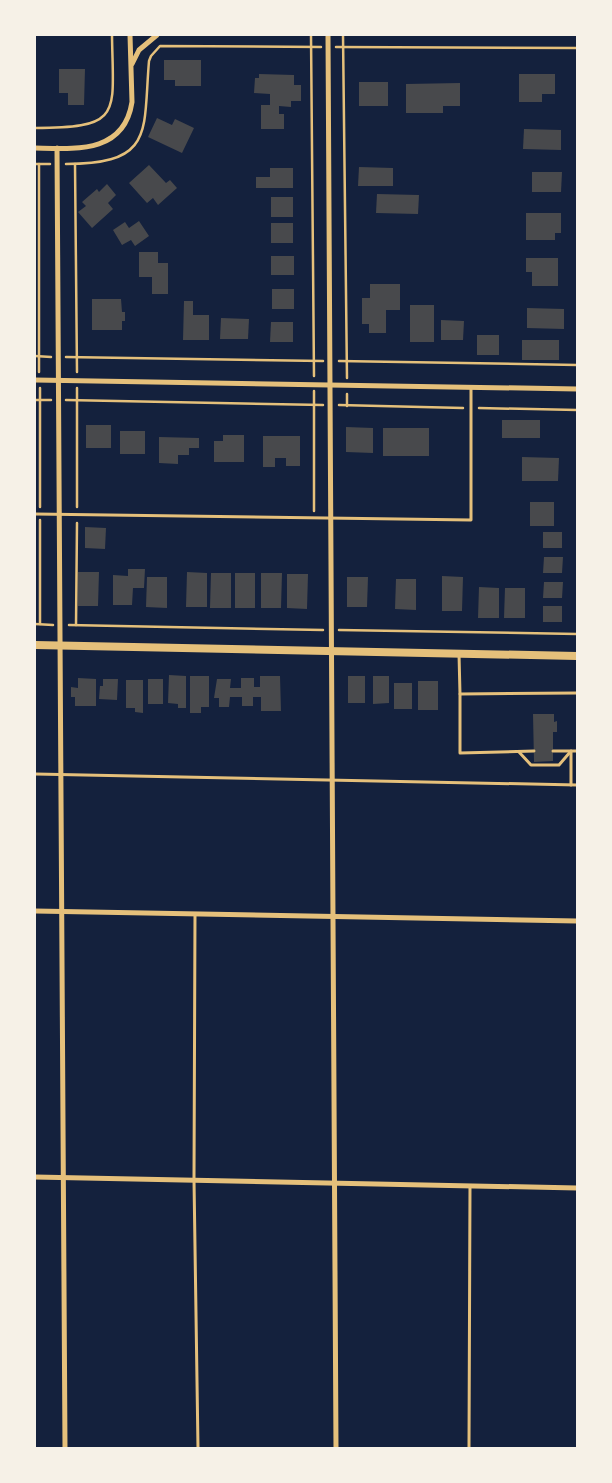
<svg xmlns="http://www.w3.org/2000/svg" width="612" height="1483" font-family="Lato,sans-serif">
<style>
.building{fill:#48494c}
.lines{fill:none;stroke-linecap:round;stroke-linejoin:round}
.path{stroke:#e5c07b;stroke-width:2.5}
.service{stroke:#e5c07b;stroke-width:3}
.minor{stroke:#e5c07b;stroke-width:5}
.tertiary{stroke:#e5c07b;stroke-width:8}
</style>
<rect width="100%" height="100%" fill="#14213d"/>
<g class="building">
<polygon points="164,60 201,60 201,86 175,86 175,80 164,80"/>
<polygon points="59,69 85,69 84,105 68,105 68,93 59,93"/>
<polygon points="259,74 294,75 294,85 301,85 301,101 291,101 291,107 279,106 279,114 284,114 284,129 261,129 261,105 270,105 270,94 254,93 255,78 259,78"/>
<polygon points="519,74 555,74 555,94 542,94 542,102 519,102"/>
<rect x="359" y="82" width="29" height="24"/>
<polygon points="460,83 460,106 443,106 443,113 406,113 406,84"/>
<polygon points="157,118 172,125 175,119 194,128 182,153 148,137"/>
<polygon points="524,129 561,130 561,150 523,149"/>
<polygon points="149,165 166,183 170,180 177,188 158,205 153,198 147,203 129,183"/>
<polygon points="359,167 393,168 393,186 358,186"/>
<polygon points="270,168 293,168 293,188 256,188 256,177 270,177"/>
<polygon points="532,172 562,172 561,192 532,192"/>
<polygon points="107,184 116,195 108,203 113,209 92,228 78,212 86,206 82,202 97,189 99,192"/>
<polygon points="377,194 419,195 418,214 376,213"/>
<rect x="271" y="197" width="22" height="20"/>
<polygon points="526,213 561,213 561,233 555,233 555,240 526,240"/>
<polygon points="139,221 149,236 135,246 131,240 122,245 113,230 125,222 129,228"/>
<rect x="271" y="223" width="22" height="20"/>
<polygon points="139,252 158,252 158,263 168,263 168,294 152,294 152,277 139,277"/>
<rect x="271" y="256" width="23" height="19"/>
<polygon points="526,258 558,258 558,286 532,286 532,272 526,272"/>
<polygon points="370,284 400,284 400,310 386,310 386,333 369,333 369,324 362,324 362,298 370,298"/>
<rect x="272" y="289" width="22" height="20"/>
<polygon points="92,299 121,299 122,312 125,312 125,321 122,321 122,330 92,330"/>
<polygon points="184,301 193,301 193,315 209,315 209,340 183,340"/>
<rect x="410" y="305" width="24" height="37"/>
<polygon points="527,308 564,309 564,329 527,328"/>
<polygon points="221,318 249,319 248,339 220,339"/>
<polygon points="441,320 464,321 463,340 441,340"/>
<polygon points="271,322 293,322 293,342 270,342"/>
<rect x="477" y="335" width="22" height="20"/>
<rect x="522" y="340" width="37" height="20"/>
<rect x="502" y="420" width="38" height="18"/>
<rect x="86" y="425" width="25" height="23"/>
<polygon points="346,427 373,428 373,453 346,452"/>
<rect x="383" y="428" width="46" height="28"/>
<rect x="120" y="431" width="25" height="23"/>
<polygon points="223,435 244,435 244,462 214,462 214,441 223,441"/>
<polygon points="263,436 300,436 300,466 286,466 286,458 275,458 275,467 263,467"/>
<polygon points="159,437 199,438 199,448 189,448 189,455 178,455 178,464 159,463"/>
<polygon points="522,457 559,458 558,481 522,481"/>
<rect x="530" y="502" width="24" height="24"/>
<polygon points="85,527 106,528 105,549 85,548"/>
<rect x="543" y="532" width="19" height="16"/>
<polygon points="544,557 563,557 562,573 543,573"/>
<polygon points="128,569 145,569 144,588 133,588 132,605 113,605 113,575 128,576"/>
<polygon points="78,572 99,572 98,606 78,606"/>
<polygon points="187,572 207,573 207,607 186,607"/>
<polygon points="211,573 231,573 231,608 210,608"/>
<rect x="235" y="573" width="20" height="35"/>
<polygon points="261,573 282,573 281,608 261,608"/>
<polygon points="287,574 308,574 307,609 287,608"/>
<polygon points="442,576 463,577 462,611 442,611"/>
<polygon points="147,577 167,577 167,608 146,607"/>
<polygon points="347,577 368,577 367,607 347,607"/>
<polygon points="396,579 416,579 416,610 395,609"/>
<polygon points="544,582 563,582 562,598 543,598"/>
<polygon points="479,587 499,588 499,618 478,618"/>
<polygon points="505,588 525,588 525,618 504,618"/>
<rect x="543" y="606" width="19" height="16"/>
<polygon points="169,675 186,676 186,708 178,708 178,704 168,703"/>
<polygon points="190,676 209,676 209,707 201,707 201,713 190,713"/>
<polygon points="260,676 280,676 281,711 261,711 261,697 253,697 253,706 242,706 242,697 230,697 229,707 219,707 219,698 214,698 217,679 231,679 230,688 241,688 241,678 254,678 254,687 260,687"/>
<rect x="348" y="676" width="17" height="27"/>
<polygon points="373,676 389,676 389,703 373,704"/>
<polygon points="78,678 96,679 96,706 75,706 75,697 71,697 71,687 78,688"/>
<polygon points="103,679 118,679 117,700 99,699 100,686 103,686"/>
<rect x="148" y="679" width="15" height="25"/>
<polygon points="126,680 143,680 143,713 135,712 135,708 126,708"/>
<rect x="418" y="681" width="20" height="29"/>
<rect x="394" y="683" width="18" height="26"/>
<polygon points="533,714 554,714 554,722 557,721 557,732 553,732 553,761 534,762"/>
</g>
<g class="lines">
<g class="path">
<polyline points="311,35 314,376"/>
<polyline points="343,35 347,378"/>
<polyline points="336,47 577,48"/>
<path d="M35 128C124 128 113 114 112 35"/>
<polyline points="35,164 50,164"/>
<polyline points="39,164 39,372"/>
<path d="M66 164C155 164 143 131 149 61L151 56 160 46 321 47"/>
<polyline points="75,164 77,372"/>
<polyline points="35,356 51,357"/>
<polyline points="66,357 323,361"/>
<polyline points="339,361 577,365"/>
<polyline points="40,388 40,507"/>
<polyline points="347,394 347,406"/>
<polyline points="35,400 51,400"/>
<polyline points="66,400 323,405"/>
<polyline points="339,405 463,408"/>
<polyline points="479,408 577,410"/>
<polyline points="77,507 77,388"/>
<polyline points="314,511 314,391"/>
<polyline points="40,520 40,624"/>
<polyline points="35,624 53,625"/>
<polyline points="69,625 323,630"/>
<polyline points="76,625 77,523"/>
<polyline points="339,630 577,634"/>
</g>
<g class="service">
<polyline points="35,514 471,520 471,388"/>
<polyline points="459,654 460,694 577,693"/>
<polyline points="460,694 460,753 534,751"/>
<polyline points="553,751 577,751"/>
<polyline points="519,752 531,765 559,765 571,751"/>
<polyline points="571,752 571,785"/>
<polyline points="35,774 577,785"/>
<polyline points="195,914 194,1180 198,1448"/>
<polyline points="469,1448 470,1186"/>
</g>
<g class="minor">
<polyline points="328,35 336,1448"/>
<polyline points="132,64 139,50 157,35"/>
<path d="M35 148C75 149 124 154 132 102L130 35"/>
<polyline points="57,148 65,1448"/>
<polyline points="35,380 577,389"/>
<polyline points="35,911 577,921"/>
<polyline points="35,1177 577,1188"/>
</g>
<polyline class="tertiary" points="35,645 577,656"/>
</g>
<rect width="612" height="1483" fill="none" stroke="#f6f1e7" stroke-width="72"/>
</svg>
